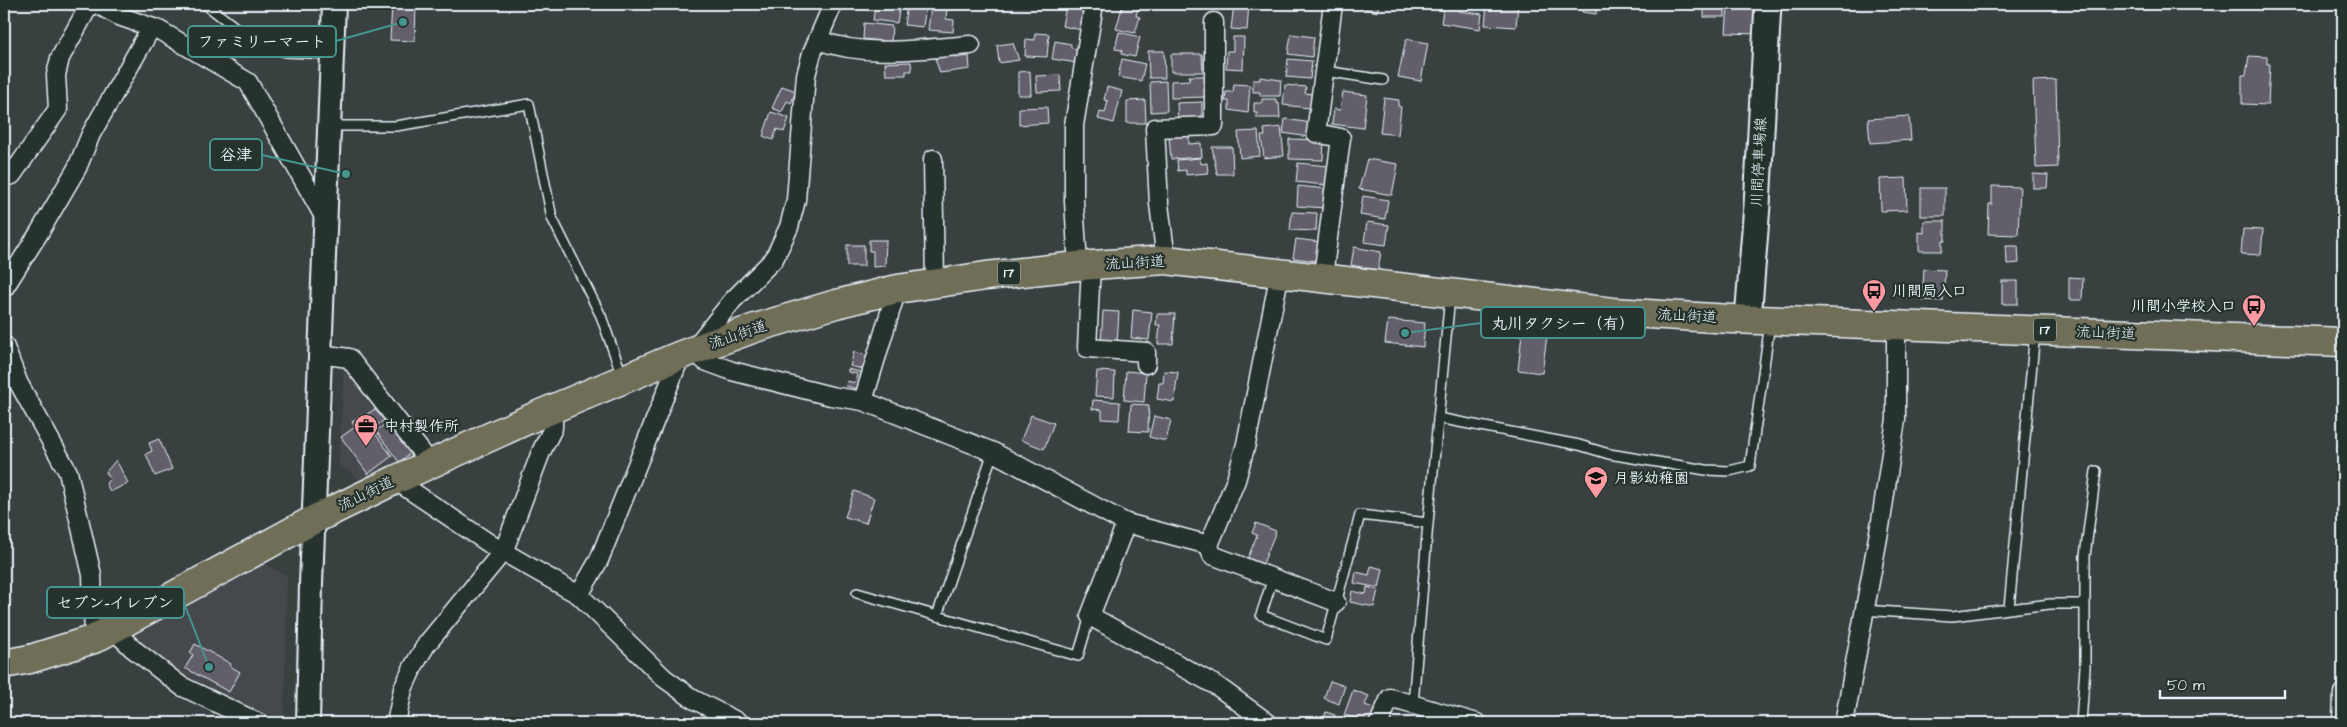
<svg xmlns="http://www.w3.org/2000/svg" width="2347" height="727" font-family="'Architects Daughter','Klee One',sans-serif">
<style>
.built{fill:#45494d}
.building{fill:#635f6b;stroke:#e8f1f8}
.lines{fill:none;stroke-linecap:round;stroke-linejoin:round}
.service-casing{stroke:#e8f1f8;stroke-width:12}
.minor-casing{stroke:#e8f1f8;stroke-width:21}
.tertiary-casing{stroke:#e8f1f8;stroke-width:26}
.secondary-casing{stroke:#e8f1f8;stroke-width:29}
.primary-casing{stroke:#e8f1f8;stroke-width:31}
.service{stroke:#26332d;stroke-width:9}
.minor{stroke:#26332d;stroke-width:18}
.tertiary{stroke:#26332d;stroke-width:22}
.secondary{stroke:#26332d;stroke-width:25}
.primary{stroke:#716e59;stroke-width:28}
.labels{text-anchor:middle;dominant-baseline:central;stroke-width:4.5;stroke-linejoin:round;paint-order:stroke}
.shield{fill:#26332d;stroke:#aeb8bb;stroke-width:1}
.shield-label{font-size:14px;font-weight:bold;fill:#e8f1f8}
.street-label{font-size:15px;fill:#e8f1f8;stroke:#26332d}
.poi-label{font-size:15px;font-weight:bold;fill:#e8f1f8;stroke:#26332d;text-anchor:start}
.leader{fill:none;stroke:#459590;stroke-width:2}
.callout-dot{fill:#459590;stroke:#26332d;stroke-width:2}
.callout{fill:#26332d;stroke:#459590;stroke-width:2}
.callout-label{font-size:16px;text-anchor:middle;font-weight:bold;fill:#e8f1f8}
</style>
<rect width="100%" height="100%" fill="#384040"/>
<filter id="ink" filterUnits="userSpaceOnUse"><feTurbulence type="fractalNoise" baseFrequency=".02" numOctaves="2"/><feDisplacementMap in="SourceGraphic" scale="10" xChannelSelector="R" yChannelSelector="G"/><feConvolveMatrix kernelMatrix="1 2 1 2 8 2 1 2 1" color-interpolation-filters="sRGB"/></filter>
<g filter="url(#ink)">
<g class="built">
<polygon points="344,361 420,456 365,483 339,465"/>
<polygon points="263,560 267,565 287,576 284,723 265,723 186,681 129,639 130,633"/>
</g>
<g class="building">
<polygon points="392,4 416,4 415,41 390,40"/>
<polygon points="875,4 900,4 897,23 873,20"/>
<polygon points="907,4 926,5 923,27 904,25"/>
<polygon points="1123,4 1138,7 1136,16 1140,17 1135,33 1116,29"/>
<polygon points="1234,4 1249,4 1247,30 1231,29"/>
<polygon points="1351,4 1379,4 1377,12"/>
<polygon points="1444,4 1459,4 1458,11 1482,14 1480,29 1441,23"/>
<polygon points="1487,4 1518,4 1516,27 1485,25"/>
<polygon points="1583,4 1597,4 1596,14 1582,12"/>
<rect x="1704" y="4" width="21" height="13"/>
<polygon points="1728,4 1759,4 1758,34 1726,33"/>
<polygon points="931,6 947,8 946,19 954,20 953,32 928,30"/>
<polygon points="1066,6 1083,10 1082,13 1085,13 1082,30 1062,26"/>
<polygon points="864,23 892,26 891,42 863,39"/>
<polygon points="1119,32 1140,37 1135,57 1121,54 1122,50 1115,49"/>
<polygon points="1035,33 1049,34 1047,57 1025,56 1026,39 1035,40"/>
<polygon points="1291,34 1314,37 1312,57 1288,54"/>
<polygon points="1233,37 1244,37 1243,69 1226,68 1227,51 1233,51"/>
<polygon points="1406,39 1428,43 1421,81 1398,77"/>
<polygon points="1055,41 1071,44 1071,48 1079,49 1077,63 1052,59"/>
<polygon points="1013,43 1019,60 999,63 997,45"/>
<polygon points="1148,51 1164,51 1165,78 1149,78"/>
<polygon points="1171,54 1202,54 1203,72 1171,72"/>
<polygon points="955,55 955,58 969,56 970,69 940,73 935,58"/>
<polygon points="2249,56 2267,57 2267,64 2270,64 2268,105 2242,104 2242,75 2246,75"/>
<polygon points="1122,59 1145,64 1141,81 1118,77"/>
<polygon points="1288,59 1312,61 1310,79 1286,77"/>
<polygon points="911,62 912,71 906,71 906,75 886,75 885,63"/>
<polygon points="1030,71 1031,95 1018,95 1018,72"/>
<polygon points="1060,75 1061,91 1037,92 1036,76"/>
<polygon points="1189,76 1206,76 1206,97 1171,98 1171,81 1190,80"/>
<polygon points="1260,77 1281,80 1280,96 1260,96 1260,92 1253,92 1253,80 1260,80"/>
<polygon points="2056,80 2058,167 2036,168 2033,81"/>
<polygon points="1166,81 1167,111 1151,112 1150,82"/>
<polygon points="1234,84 1250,85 1248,113 1229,110 1229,101 1225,101 1226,92 1233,92"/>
<polygon points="1285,85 1306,87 1305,93 1312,94 1310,108 1283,105"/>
<polygon points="782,86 796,91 791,103 787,101 782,112 772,108"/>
<polygon points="1107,87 1122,91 1114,123 1098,119 1100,112 1105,113 1108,101 1104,100"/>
<polygon points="1343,92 1367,95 1363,128 1332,124 1334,109 1340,110"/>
<polygon points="1384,98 1399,100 1398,106 1401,107 1398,135 1380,133"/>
<polygon points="1262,99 1276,99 1276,103 1279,103 1280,118 1257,118 1257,113 1254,113 1254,103 1262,103"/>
<polygon points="1145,100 1146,123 1127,123 1127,101"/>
<polygon points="1202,102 1202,120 1178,121 1177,103"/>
<polygon points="1047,107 1048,123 1019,125 1019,108"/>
<polygon points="771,112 789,118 784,132 777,129 773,140 763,136"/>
<polygon points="1909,116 1911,140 1870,143 1868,119"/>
<polygon points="1285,119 1311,123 1309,137 1283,133"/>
<polygon points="1281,127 1284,156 1264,158 1261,136 1265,136 1264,129"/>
<polygon points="1258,131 1260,156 1240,158 1238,132"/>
<polygon points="1189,136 1189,144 1201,143 1202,157 1171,159 1169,137"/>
<polygon points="1289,139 1324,140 1323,160 1289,159"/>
<polygon points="1212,147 1232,147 1233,174 1217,174"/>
<polygon points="1200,158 1201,164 1207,163 1208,173 1186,175 1186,170 1178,171 1177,160"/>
<polygon points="1367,159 1398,164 1392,195 1359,189"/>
<polygon points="1298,163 1328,166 1325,185 1296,182"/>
<polygon points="2033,174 2048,175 2047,188 2033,188"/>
<polygon points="1906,178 1907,210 1881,211 1880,179"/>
<polygon points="1298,186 1327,189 1325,208 1297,206"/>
<polygon points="1992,186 2020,187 2018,235 1988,234 1989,204 1992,204"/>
<rect x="1921" y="188" width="24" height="28"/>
<polygon points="1363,196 1388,200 1385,219 1360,215"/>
<polygon points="1292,212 1317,213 1316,231 1290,230"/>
<polygon points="1924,221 1945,221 1945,241 1942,241 1942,251 1919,251 1919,232 1924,233"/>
<polygon points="1367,222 1389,225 1386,245 1364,242"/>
<polygon points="2243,229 2263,230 2261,255 2241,254"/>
<polygon points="1296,239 1320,242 1317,261 1293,258"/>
<polygon points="869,240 886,240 885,266 873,267 873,251 869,251"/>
<rect x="847" y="245" width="17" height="21"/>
<polygon points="2006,246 2018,246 2019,263 2007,264"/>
<polygon points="1354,247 1381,252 1378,270 1351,265"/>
<polygon points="1924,269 1945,270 1943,301 1922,300"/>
<polygon points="2069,277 2083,278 2082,300 2069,300"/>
<rect x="2002" y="281" width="16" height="23"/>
<polygon points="1133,310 1152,312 1149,340 1131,338"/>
<polygon points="1103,311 1119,312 1117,343 1101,342"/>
<polygon points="1157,314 1175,314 1173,344 1158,344 1160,325 1156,325"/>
<polygon points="1388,320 1425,323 1423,347 1385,343"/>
<polygon points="1523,325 1548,328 1542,373 1518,370"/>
<polygon points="854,352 869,356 866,370 850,366"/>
<polygon points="848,369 865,373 860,390 846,386 847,381 855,383 857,374 848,372"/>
<polygon points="1097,371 1115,372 1114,397 1095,396"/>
<polygon points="1126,371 1146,373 1144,402 1124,400"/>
<polygon points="1164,371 1178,372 1174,402 1157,399 1159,383 1163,383"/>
<polygon points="1093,400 1120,402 1119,420 1102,419 1102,410 1092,409"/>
<polygon points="1131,404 1149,405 1148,432 1129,431"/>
<polygon points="375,409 384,420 375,427 366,415"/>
<polygon points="361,415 392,456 368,474 341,437 355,427 352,422"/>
<polygon points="1031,415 1054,423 1044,449 1021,440"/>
<polygon points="1154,416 1171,420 1166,441 1149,437"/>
<polygon points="389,421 412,452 399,462 376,431"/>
<polygon points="159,439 172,469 155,476 146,454 152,451 149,443"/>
<polygon points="116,460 128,483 110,492 106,483 110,479 106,472"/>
<polygon points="854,491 874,498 866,523 845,517"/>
<polygon points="1256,523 1276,531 1262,566 1247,560 1257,535 1252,533"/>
<polygon points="1371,566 1383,569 1379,588 1354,583 1356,572 1369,575"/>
<polygon points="1367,587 1378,590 1374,607 1350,602 1352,591 1366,594"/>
<polygon points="195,644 231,664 230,666 240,672 229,692 185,668 193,655 190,653"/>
<polygon points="1330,681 1345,686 1339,704 1324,698"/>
<polygon points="1353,690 1369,696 1365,705 1376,709 1371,723 1344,715"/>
<polygon points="1326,712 1335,715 1331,723 1322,723"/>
<polygon points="1343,717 1359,723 1341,723"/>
</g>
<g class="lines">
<g class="service-casing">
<g id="service">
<polyline points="205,4 248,37 285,52 332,54"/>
<polyline points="1325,71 1383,80"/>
<polyline points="330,126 396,126 529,104 552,218 601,316 623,378"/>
<polyline points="1438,418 1579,445 1609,454 1706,470 1729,471 1750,466 1770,323"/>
<polyline points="1273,578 1261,615 1326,640 1360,515 1428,523 1450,296"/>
<polyline points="857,593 1078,656 1090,616"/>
<polyline points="2009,608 2035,332"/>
<polyline points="1863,610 1952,616 2050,604 2084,604"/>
<polyline points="937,616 993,452"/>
<polyline points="1413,704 1428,523"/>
<polyline points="2081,723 2085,667 2085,556 2096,471"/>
</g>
</g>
<g class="minor-casing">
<g id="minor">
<polyline points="97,4 119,16 159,30 248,82 326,220"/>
<polyline points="833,4 812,53 806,75 796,200 789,227 774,259 733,300 693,350 705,361 732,371 831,396 863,401"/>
<path d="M818 40C866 58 920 49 971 45"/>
<polyline points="933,159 935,283"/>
<polyline points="4,177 12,175 58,109 56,75 60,58 90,4"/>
<polyline points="1166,260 1159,204 1155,128 1214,126 1214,22"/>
<polyline points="1091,265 1087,348 1146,352 1146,364"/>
<polyline points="1078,266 1074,201 1074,125 1094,4"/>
<polyline points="1323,276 1341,138 1316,133 1333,4"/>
<polyline points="4,288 39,233 77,168 91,134 151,28"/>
<polyline points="897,289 863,401 993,452 1126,523 1209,545 1236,480 1246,444 1280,272"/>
<polyline points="4,345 18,382 68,472 92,575 94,639"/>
<polyline points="319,354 349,358 430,463"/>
<polyline points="395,480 493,546 579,595 664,678 693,699 740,723"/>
<polyline points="1126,523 1090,616 1217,686 1268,723"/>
<polyline points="1209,545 1212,555 1336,602"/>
<polyline points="579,595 599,560 681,355"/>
<polyline points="113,629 132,648 181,686 259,723"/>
<polyline points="396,723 403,689 413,667 426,645 504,550 541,452 553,428 553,408"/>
<polyline points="1379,723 1390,698 1477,723"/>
<polyline points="1844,723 1881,521 1896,419 1896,324"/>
<polyline points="2342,723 2343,693"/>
</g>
</g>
<g class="tertiary-casing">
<polyline id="tertiary" points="308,723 311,584 334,4"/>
</g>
<g class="secondary-casing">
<polyline id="secondary" points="1748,319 1757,205 1768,4"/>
</g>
<g class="primary-casing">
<polyline id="primary" points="4,664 30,659 94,639 313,520 395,480 538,415 681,355 755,328 836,304 897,289 986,276 1078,266 1166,260 1613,312 1731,319 2343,342"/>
</g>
<use href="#service" class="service"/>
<use href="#minor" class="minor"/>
<use href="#tertiary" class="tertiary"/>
<use href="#secondary" class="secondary"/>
<use href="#primary" class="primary"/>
</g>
</g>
<defs>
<g id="bus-pin" transform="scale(1.25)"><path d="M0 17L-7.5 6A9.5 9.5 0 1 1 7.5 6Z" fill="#ff9aa2" stroke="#26332d"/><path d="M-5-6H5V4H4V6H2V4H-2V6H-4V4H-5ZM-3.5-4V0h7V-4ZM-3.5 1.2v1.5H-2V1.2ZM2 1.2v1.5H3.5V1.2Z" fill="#111"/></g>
<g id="office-pin" transform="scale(1.25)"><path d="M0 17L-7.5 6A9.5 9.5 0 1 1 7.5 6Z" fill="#ff9aa2" stroke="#26332d"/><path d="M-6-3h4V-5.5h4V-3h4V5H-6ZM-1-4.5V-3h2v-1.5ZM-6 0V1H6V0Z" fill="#111"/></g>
<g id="school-pin" transform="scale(1.25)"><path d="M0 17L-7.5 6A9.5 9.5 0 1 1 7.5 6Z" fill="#ff9aa2" stroke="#26332d"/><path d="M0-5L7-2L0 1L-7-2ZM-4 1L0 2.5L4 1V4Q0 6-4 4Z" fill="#111"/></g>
</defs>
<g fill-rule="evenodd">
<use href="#bus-pin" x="1874" y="291"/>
<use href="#bus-pin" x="2254" y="306"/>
<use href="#office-pin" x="366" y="426"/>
<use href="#school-pin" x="1596" y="478"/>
</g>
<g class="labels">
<g class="shield">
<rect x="998" y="261.5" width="22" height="23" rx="4"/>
<rect x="2034" y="318.5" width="22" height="23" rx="4"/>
</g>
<g class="shield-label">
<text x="1009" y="273">17</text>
<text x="2045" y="330">17</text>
</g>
<g class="street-label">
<text transform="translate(1759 162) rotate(-87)">川間停車場線</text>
<text transform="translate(1135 263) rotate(-3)">流山街道</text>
<text transform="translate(1687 316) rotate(3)">流山街道</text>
<text transform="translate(2106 333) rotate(2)">流山街道</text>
<text transform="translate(738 335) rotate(-19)">流山街道</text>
<text transform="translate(366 494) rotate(-26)">流山街道</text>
</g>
<g class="poi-label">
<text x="1892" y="291">川間局入口</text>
<text x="2236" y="306" text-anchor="end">川間小学校入口</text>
<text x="384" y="426">中村製作所</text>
<text x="1614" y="478">月影幼稚園</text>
</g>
</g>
<path class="leader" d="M403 22L336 41M346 174L262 155M1405 333L1481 323M209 667L184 603"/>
<g class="callout-dot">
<circle cx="403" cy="22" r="5"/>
<circle cx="346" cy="174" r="5"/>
<circle cx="1405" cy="333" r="5"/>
<circle cx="209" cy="667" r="5"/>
</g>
<g class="callout">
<rect x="188" y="26" width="148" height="31" rx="5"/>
<rect x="210" y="139" width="52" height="31" rx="5"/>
<rect x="1481" y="307" width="164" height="31" rx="5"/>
<rect x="47" y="587" width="137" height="31" rx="5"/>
</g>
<g class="callout-label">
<text x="262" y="47">ファミリーマート</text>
<text x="236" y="160">谷津</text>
<text x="1563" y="329">丸川タクシー（有）</text>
<text x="115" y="608">セブン-イレブン</text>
</g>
<rect width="2347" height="727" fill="none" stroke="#26332d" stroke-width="20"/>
<rect x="10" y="10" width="2327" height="707" fill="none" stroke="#e8f1f8" stroke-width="2" filter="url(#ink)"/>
<path d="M2160 690v8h125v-8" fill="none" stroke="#e8f1f8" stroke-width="2.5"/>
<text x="2167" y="690" font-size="15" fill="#e8f1f8" stroke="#26332d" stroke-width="4" paint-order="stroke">50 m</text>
</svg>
